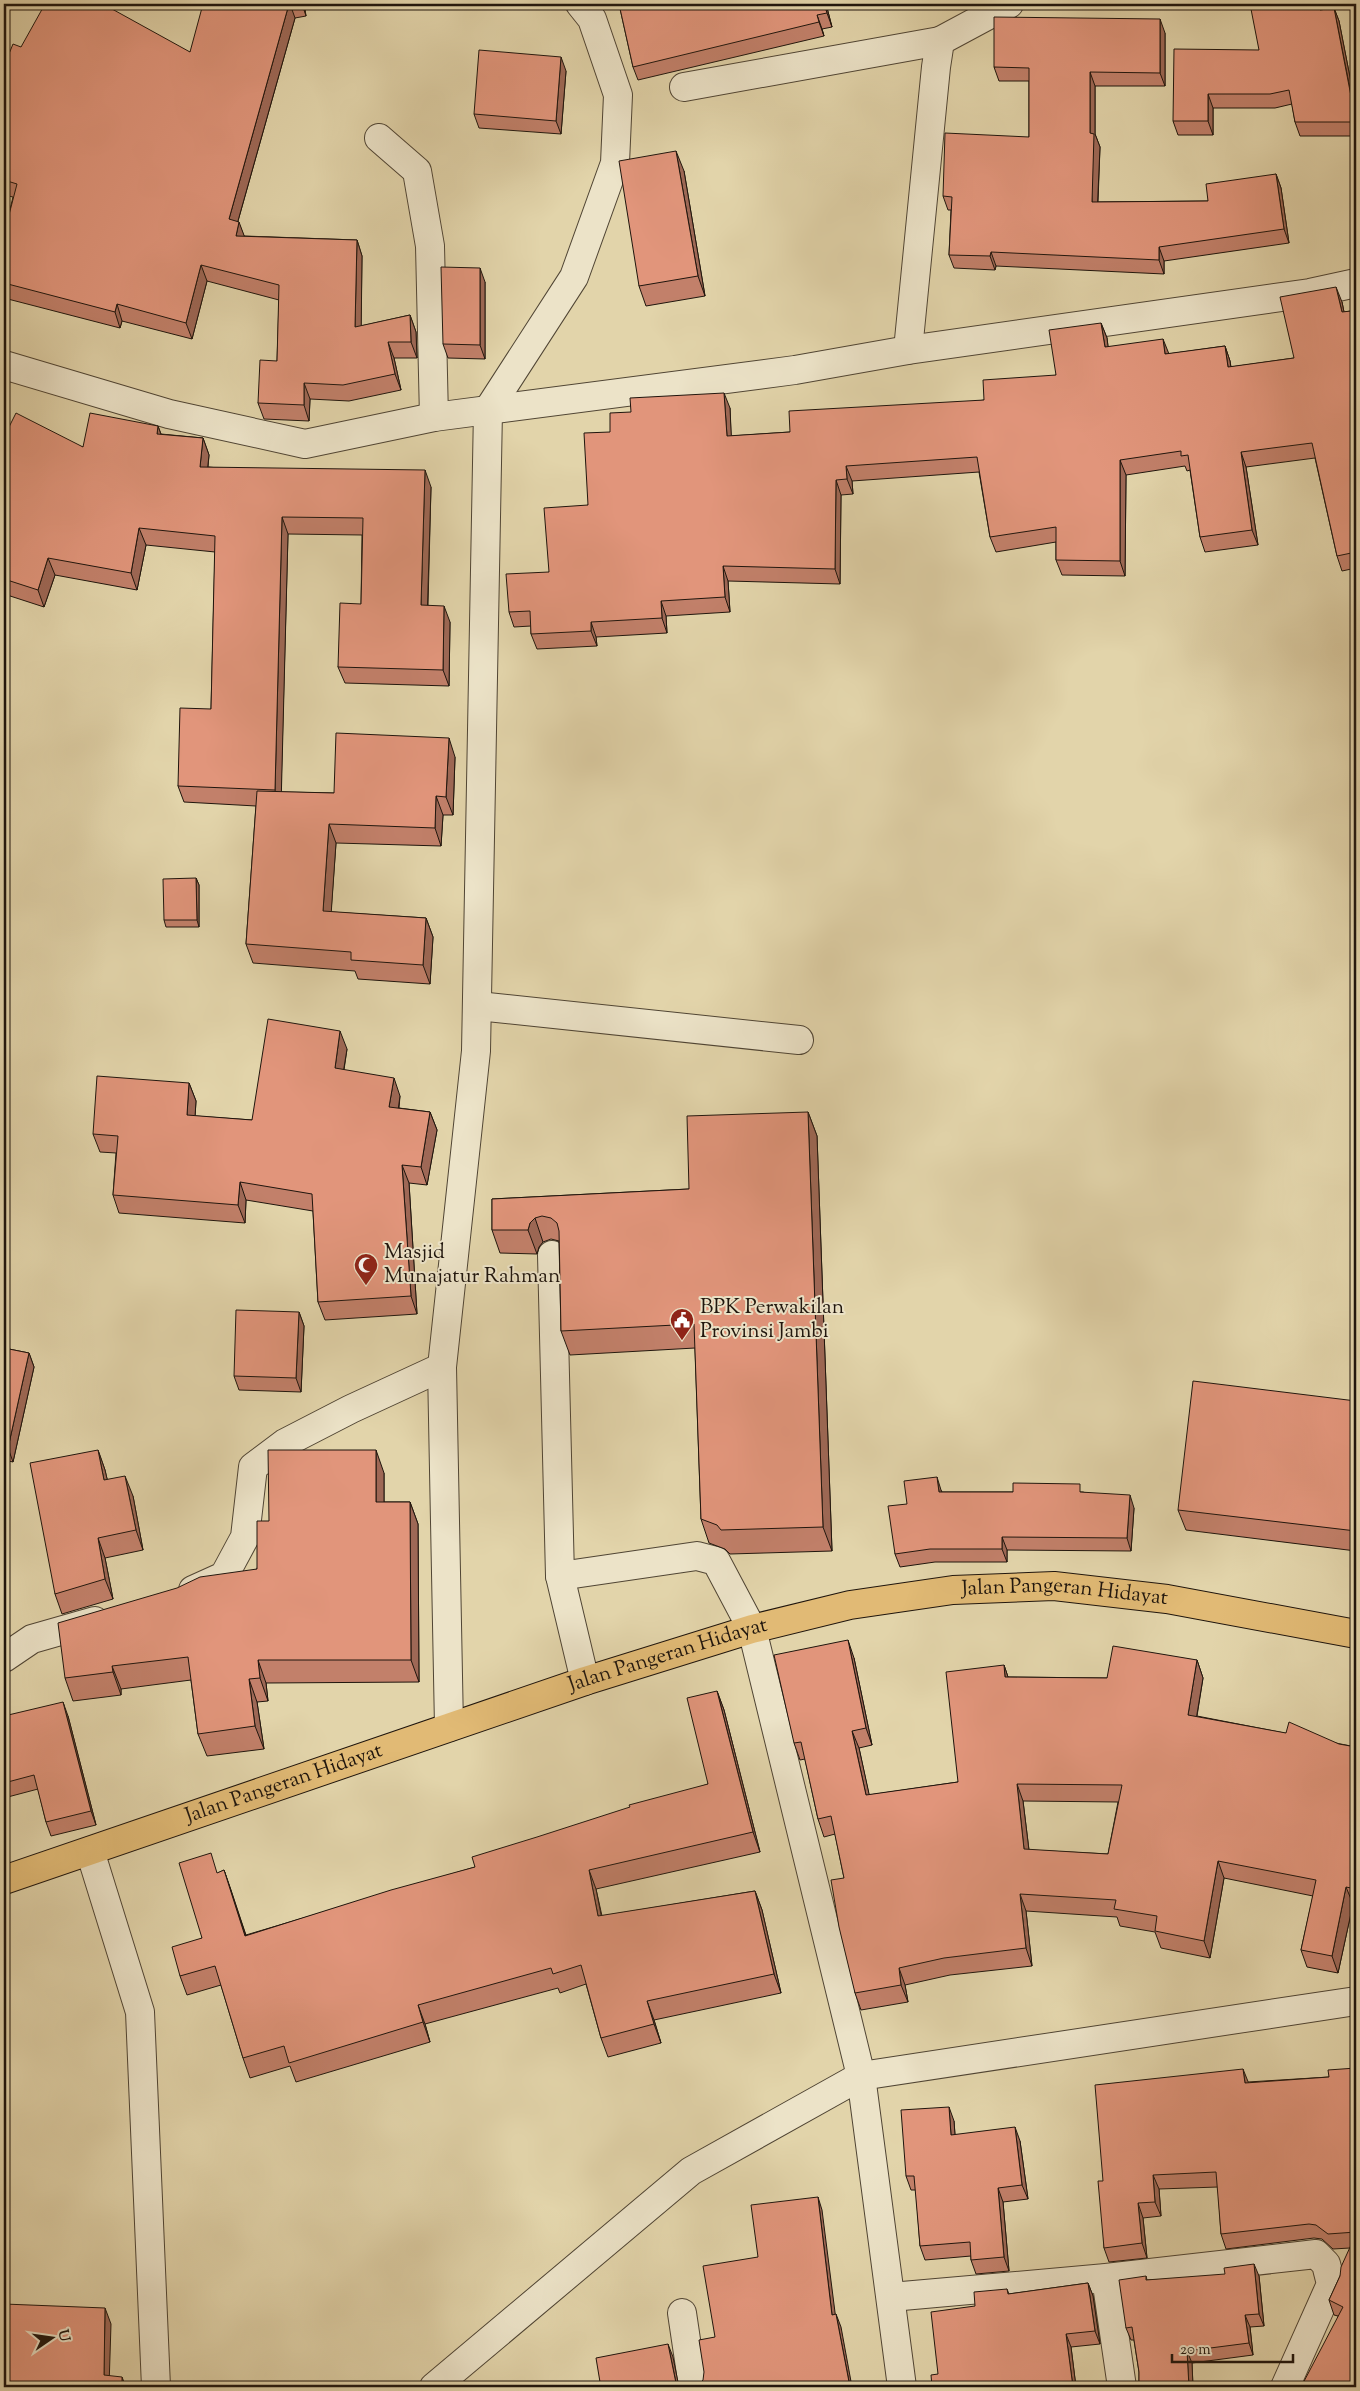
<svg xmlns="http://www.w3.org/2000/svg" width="1360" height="2391" font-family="'Sorts Mill Goudy',serif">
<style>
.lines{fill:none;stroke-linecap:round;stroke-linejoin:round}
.minor-casing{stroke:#504534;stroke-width:30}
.highway-casing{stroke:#1f150d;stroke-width:30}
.minor{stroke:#ece3c8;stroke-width:28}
.highway{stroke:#e1ba75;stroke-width:28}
.wall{fill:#c2806a;stroke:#1f150d;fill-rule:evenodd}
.shaded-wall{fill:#9e6856;stroke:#1f150d}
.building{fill:#e1957b;stroke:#1f150d;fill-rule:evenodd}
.labels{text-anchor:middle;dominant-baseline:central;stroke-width:4;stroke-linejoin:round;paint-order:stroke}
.poi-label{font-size:21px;fill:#1f150d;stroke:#ece3c8;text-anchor:start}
.street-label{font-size:21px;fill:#1f150d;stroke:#ece3c8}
</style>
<rect width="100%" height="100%" fill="#e2d4aa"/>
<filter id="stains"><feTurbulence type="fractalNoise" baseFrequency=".004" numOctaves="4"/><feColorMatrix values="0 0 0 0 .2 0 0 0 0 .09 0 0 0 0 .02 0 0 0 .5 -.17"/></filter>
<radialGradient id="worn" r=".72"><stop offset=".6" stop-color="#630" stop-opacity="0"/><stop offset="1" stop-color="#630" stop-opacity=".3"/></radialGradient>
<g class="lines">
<g class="minor-casing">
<g id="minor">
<polyline points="684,87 940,41"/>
<polyline points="379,138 417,171 430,246 434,417"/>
<polyline points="908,350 936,67 940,41 1009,4"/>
<polyline points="4,365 169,414 305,444 434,417 795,370 908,350 1310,293 1356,283"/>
<polyline points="478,1006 799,1040"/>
<polyline points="552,1255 560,1576 585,1681"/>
<polyline points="560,1576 697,1556 716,1561 752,1629 861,2076 902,2387"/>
<polyline points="193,1590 224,1576 245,1537 253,1467 285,1443 351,1409 442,1367"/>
<polyline points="4,1658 32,1639 95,1621"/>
<polyline points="449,1727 442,1367 476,1051 488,410 574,277 615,163 618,95 592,19 580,4"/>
<polyline points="90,1851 140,2012 156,2387"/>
<polyline points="1106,2278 1122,2387"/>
<polyline points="891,2297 1106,2278 1316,2254 1326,2264 1331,2284 1285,2387"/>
<polyline points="682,2313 693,2387"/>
<polyline points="434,2387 691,2171 861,2076 1356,2001"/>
</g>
</g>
<g class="highway-casing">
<g id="highway">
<path id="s1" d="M4 1880 585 1681 752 1629 850 1605 953 1590 1054 1586 1167 1599 1356 1634"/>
</g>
</g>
<use href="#minor" class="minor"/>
<use href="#highway" class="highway"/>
</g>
<g class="wall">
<polygon points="237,4 304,4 306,16 295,18 238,221 244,236 357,240 362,256 361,326 410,315 416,332 417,358 394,358 401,390 349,401 310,399 309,421 264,419 258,403 277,361 279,300 207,281 192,339 122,321 120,328 4,298 4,234 13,197 4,195 4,66 21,47 190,52 237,8"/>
<polygon points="619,4 826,4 832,27 822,29 824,36 638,80 633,67"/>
<polygon points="1321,4 1323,10 1334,8 1339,21 1356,108 1356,136 1300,136 1295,122 1292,104 1275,108 1213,108 1213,135 1178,135 1173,121 1259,50"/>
<polygon points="1165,33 1165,86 1095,86 1095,134 1100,147 1098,202 1208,201 1276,174 1281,188 1289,243 1164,261 1164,274 996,266 995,270 954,268 949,255 951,210 948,210 943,196 1029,137 1029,81 999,81 994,67"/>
<polygon points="566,71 561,134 479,128 474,114"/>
<polygon points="684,171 705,296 646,306 639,286"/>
<polygon points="485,282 485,359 448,358 443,344"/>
<polygon points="1342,302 1344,312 1351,311 1356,325 1356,568 1342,571 1337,556 1315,458 1246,467 1258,545 1205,552 1200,537 1190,470 1187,471 1185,466 1126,475 1125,576 1062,575 1056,560 1056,542 996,552 990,537 979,472 852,481 853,494 841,495 840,584 728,581 730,612 666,616 667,633 596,637 597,646 537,649 531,634 531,626 514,627 509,612 549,572 588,505 610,432 631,412 730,408 731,436 790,432 984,400 1056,375 1101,323 1107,338 1108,347 1168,354 1225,346 1230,361 1231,367 1294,358"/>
<polygon points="158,426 161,434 203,438 209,455 208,467 431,487 428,605 450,622 449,686 345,683 338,667 361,604 362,535 288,534 281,792 334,793 455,757 453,815 443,815 441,846 336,843 331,912 426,918 433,937 430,984 358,979 355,971 253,963 246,944 256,806 184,802 178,786 211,709 215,552 146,545 137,590 55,575 44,607 4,594 4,427 8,429 83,447"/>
<polygon points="196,878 199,885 199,927 166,927 164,920"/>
<polygon points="347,1049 344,1070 400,1096 399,1108 430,1112 437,1130 427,1185 409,1183 417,1314 325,1320 318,1302 313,1211 246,1200 245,1223 119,1213 113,1195 116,1153 100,1152 93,1134 189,1083 196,1101 195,1116 252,1120"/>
<polygon points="808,1112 817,1136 832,1551 730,1554 725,1549 709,1543 701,1519 695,1348 570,1355 561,1331 559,1241 551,1239 543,1242 539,1247 537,1254 500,1253 492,1230 492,1199 689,1189"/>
<polygon points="299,1312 304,1326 301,1392 239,1390 234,1376"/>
<polygon points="4,1348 29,1353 34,1367 13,1462 4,1460"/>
<polygon points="1356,1401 1356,1551 1186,1530 1178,1510"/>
<polygon points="98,1450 105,1470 107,1479 133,1496 143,1550 105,1558 113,1599 62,1614 55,1594"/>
<polygon points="384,1473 384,1502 410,1502 418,1524 419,1682 266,1683 268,1701 257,1702 264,1749 207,1756 198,1734 191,1680 121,1689 121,1695 73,1701 65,1678 257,1569 269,1521"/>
<polygon points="941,1490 942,1492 1083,1492 1134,1508 1131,1551 1007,1550 1007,1562 935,1562 900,1567 895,1554 907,1504"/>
<path d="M854 1658 872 1745 859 1748 869 1795 958 1782 1004 1665 1008 1677 1107 1678 1197 1660 1203 1678 1197 1716 1356 1747V1905L1353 1904 1338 1973 1307 1967 1301 1950 1313 1896 1224 1878 1210 1958 1161 1948 1155 1932 1120 1926 1117 1917 1026 1911 1032 1966 950 1975 905 1985 908 2002 861 2010 855 1993 844 1878 835 1834 824 1837 818 1819 805 1759 800 1760 794 1743ZM1023 1801 1118 1802 1108 1854 1029 1850Z"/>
<polygon points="717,1691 724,1710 760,1852 596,1889 602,1916 755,1891 762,1910 781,1993 654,2020 661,2043 608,2057 601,2038 586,1984 560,1993 558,1988 425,2024 430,2042 296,2082 290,2066 250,2078 243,2058 221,1985 187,1995 180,1976 202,1938 218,1873 224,1870 246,1935 475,1867 708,1784"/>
<polygon points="4,1716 68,1716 96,1825 51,1836 46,1822 38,1789 4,1798"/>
<polygon points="1356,2068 1356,2387 1338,2316 1334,2315 1329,2300 1340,2276 1350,2248 1333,2249 1322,2239 1314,2238 1226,2249 1221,2234 1218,2187 1159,2189 1161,2216 1143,2218 1147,2258 1109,2262 1104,2248 1103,2181 1248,2082 1329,2077"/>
<polygon points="954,2121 955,2135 1020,2141 1028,2199 1003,2202 1009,2271 976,2274 971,2260 971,2256 925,2260 920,2246 916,2190 911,2190 906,2176"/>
<polygon points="1146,2276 1147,2280 1259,2276 1264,2326 1250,2327 1253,2355 1192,2363 1193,2387 1139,2387 1139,2372 1134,2340 1131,2340 1126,2328"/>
<polygon points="1088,2283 1093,2296 1100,2344 1071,2347 1076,2387 932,2387 975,2306 1007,2289 1009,2294"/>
</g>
<g class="shaded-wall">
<polygon points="289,4 290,4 295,18 234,235 229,219"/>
<polygon points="302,4 304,4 306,16"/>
<polygon points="824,4 826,4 832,27 827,13"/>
<polygon points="1319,4 1321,4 1325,24 1320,10"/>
<polygon points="1334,8 1339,21 1356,108 1356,119"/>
<polygon points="817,15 822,29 824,36 819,22"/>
<polygon points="1160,19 1165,33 1165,86 1160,73"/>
<polygon points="561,57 566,71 561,134 556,121"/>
<polygon points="1090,72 1095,86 1095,134 1100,147 1097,216 1092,202 1090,133"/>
<polygon points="1208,94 1213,108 1213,135 1208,121"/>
<polygon points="676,151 684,171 705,296 698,276"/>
<polygon points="1276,174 1281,188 1289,243 1284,229"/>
<polygon points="239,222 245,238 236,236"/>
<polygon points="357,240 362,256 361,343 355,327"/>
<polygon points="1159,247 1164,261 1164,274 1159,260"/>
<polygon points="991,252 996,266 995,270 990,256"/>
<polygon points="201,265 207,281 192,339 186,323"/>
<polygon points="480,268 485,282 485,359 480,345"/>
<polygon points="1336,287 1342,302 1347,327 1342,312"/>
<polygon points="117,304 122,321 120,328 115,312"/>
<polygon points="1351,311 1356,325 1356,334"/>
<polygon points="410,315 416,332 417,358 411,342"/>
<polygon points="1101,323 1107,338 1110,362 1105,347"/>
<polygon points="1163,339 1169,354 1165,354"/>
<polygon points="388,342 394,358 401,390 395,374"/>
<polygon points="1225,346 1230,361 1233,382 1228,367"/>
<polygon points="304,383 310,399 309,421 304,405"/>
<polygon points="724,393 730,408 732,451 727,436"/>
<polygon points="158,426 164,443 157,434"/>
<polygon points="203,438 209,455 206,483 200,467"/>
<polygon points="1241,452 1246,467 1258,545 1252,530"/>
<polygon points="1120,460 1126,475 1125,576 1120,561"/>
<polygon points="846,466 852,481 853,494 847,479"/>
<polygon points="425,470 431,487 427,622 421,605"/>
<polygon points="836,480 841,495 840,584 835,569"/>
<polygon points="282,517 288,534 281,807 275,790"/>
<polygon points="139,528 146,545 137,590 131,573"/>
<polygon points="48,558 55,575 44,607 38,590"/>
<polygon points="723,566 728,581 730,612 725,597"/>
<polygon points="661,601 666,616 667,633 662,618"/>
<polygon points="444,606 450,622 449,686 443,670"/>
<polygon points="591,622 596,637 597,646 591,631"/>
<polygon points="449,738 455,757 453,815 446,797"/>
<polygon points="436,796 443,815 441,846 435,828"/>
<polygon points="329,824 336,843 330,930 323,911"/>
<polygon points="196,878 199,885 199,927 197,920"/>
<polygon points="426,918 433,937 430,984 423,965"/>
<polygon points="340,1031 347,1049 341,1086 335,1068"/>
<polygon points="394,1078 400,1096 396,1125 389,1107"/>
<polygon points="189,1083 196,1101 194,1133 187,1115"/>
<polygon points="430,1112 437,1130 427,1185 421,1167"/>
<polygon points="808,1112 817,1136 832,1551 823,1527"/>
<polygon points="402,1165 409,1183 417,1314 411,1296"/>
<polygon points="240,1182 246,1200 245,1223 238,1205"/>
<polygon points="535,1218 543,1242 539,1247 537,1254 528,1230 530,1223"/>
<polygon points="299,1312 304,1326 301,1392 296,1378"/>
<polygon points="29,1353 34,1367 13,1462 8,1448"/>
<polygon points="98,1450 105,1470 112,1500 104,1480"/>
<polygon points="376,1450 384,1473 384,1525 376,1502"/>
<polygon points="125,1476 133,1496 143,1550 136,1530"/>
<polygon points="937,1477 941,1490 944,1505 939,1492"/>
<polygon points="1130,1495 1134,1508 1131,1551 1127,1538"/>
<polygon points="410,1502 418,1524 419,1682 411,1660"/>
<polygon points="1002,1537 1007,1550 1007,1562 1002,1549"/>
<polygon points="98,1538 105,1558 113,1599 105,1579"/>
<polygon points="848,1640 854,1658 872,1745 866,1728"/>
<polygon points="258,1660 266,1683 268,1701 260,1678"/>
<polygon points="1197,1660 1203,1678 1194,1732 1188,1715"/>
<polygon points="1004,1665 1010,1683 1005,1677"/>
<polygon points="112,1666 121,1689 121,1695 113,1672"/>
<polygon points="249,1679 257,1702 264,1749 255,1726"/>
<polygon points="717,1691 724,1710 760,1852 753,1832"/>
<polygon points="63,1702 68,1716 96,1825 91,1811"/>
<polygon points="852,1731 859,1748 873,1812 866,1795"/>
<polygon points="1017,1784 1023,1801 1031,1867 1024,1849"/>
<polygon points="1218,1861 1224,1878 1210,1958 1204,1941"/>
<polygon points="224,1870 231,1890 252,1955 245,1936"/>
<polygon points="589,1870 596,1889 605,1935 598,1916"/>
<polygon points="1346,1887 1353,1904 1338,1973 1332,1956"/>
<polygon points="755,1891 762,1910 781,1993 774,1974"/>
<polygon points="1020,1894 1026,1911 1032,1966 1026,1948"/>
<polygon points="899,1968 905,1985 908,2002 901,1985"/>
<polygon points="647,2001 654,2020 661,2043 654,2024"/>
<polygon points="418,2005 425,2024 430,2042 423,2022"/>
<polygon points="1243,2069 1249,2084 1245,2083"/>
<polygon points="949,2107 954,2121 956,2149 951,2135"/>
<polygon points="1015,2127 1020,2141 1028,2199 1022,2185"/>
<polygon points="1153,2175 1159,2189 1161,2216 1155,2202"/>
<polygon points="998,2188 1003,2202 1009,2271 1004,2257"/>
<polygon points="818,2197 822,2210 837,2328 832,2315"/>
<polygon points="1138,2203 1143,2218 1147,2258 1142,2243"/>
<polygon points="1254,2264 1259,2276 1264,2326 1259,2314"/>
<polygon points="1088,2283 1093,2296 1100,2344 1095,2331"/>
<polygon points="105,2308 111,2324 109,2387 104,2375"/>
<polygon points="836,2314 841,2327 852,2387 850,2387"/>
<polygon points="1245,2315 1250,2327 1253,2355 1249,2343"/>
<polygon points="1066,2334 1071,2347 1076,2387 1073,2387"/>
<polygon points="668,2344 673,2357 679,2387 676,2383"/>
<polygon points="1187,2351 1192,2363 1193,2387 1189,2387"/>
<polygon points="122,2377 126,2387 122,2387"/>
</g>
<g class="building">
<polygon points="45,4 103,4 190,52 203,4 223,4 237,8 237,4 289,4 229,219 239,222 236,236 357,240 355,327 410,315 411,342 388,342 395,374 343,385 304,383 304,405 258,403 260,360 277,361 279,285 201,265 186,323 117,304 115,312 4,283 4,234 17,184 4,180 4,66 13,44 21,47"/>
<polygon points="619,4 824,4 827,13 817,15 819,22 633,67"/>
<polygon points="1250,4 1319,4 1320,10 1334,8 1356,122 1295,122 1289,90 1270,94 1208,94 1208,121 1173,121 1174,49 1259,50"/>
<polygon points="994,17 1160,19 1160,73 1090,72 1090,133 1094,134 1092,202 1208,201 1206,184 1276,174 1284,229 1159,247 1159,260 991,252 990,256 949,255 952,197 943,196 945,133 1029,137 1029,68 994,67"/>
<polygon points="479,50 561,57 556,121 474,114"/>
<polygon points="676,151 698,276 639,286 619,161"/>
<polygon points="441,267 480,268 480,345 443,344"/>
<polygon points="1336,287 1342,312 1351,311 1356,334 1356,552 1337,556 1312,443 1241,452 1252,530 1200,537 1188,455 1181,456 1181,451 1120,460 1120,561 1056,560 1056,527 990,537 977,457 846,466 847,479 836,480 835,569 723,566 725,597 661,601 662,618 591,622 591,631 531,634 530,611 509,612 506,574 549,572 544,508 588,505 584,433 610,432 610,413 631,412 630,398 724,393 727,436 790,432 789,411 984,400 983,380 1056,375 1049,330 1101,323 1105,347 1163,339 1165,354 1225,346 1228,367 1294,358 1280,297"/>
<polygon points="16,413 83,447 90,413 158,426 157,434 203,438 200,467 425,470 421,605 444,606 443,670 338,667 340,603 361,604 363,518 282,517 275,790 178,786 180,708 211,709 215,536 139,528 131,573 48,558 38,590 4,579 4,427 8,429"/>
<polygon points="336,733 449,738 446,797 436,796 435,828 329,824 323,911 426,918 423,965 351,960 351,952 246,944 257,791 334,793"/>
<polygon points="196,878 197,920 164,920 163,879"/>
<polygon points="268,1019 340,1031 335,1068 394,1078 389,1107 430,1112 421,1167 402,1165 411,1296 318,1302 312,1194 240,1182 238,1205 113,1195 118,1136 93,1134 97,1076 189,1083 187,1115 252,1120"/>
<polygon points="808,1112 823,1527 721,1530 717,1525 701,1519 694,1324 561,1331 559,1231 557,1223 551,1218 542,1216 535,1218 530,1223 528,1230 492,1230 492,1199 689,1189 687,1116"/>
<polygon points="236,1310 299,1312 296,1378 234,1376"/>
<polygon points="4,1348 29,1353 8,1448 4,1447"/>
<polygon points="1193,1381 1356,1401 1356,1531 1178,1510"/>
<polygon points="98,1450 104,1480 125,1476 136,1530 98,1538 105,1579 55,1594 30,1463"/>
<polygon points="268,1450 376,1450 376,1502 410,1502 411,1660 258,1660 260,1678 249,1679 255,1726 198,1734 188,1657 112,1666 113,1672 65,1678 58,1623 177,1588 200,1577 257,1569 257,1521 269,1521"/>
<polygon points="937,1477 939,1492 1013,1492 1013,1483 1080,1484 1080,1492 1130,1495 1127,1538 1002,1537 1002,1549 930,1549 895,1554 888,1506 907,1504 904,1481"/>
<path d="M848 1640 866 1728 852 1731 866 1795 958 1782 946 1672 1004 1665 1005 1677 1107 1678 1113 1646 1197 1660 1188 1715 1286 1733 1289 1722 1339 1744 1356 1747V1889L1346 1887 1332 1956 1301 1950 1316 1880 1218 1861 1204 1941 1155 1931 1157 1916 1114 1909 1116 1900 1020 1894 1026 1948 944 1958 899 1968 901 1985 855 1993 839 1927 831 1880 844 1878 831 1816 818 1819 801 1742 794 1743 774 1655ZM1017 1784 1122 1785 1108 1854 1024 1849Z"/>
<polygon points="717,1691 753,1832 589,1870 598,1916 755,1891 774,1974 647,2001 654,2024 601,2038 581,1965 553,1974 551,1968 418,2005 423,2022 289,2063 284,2046 243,2058 215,1966 180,1976 172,1947 202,1938 179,1863 211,1853 217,1873 224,1870 245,1936 391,1890 475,1867 472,1857 537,1837 630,1807 629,1805 708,1784 687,1698"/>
<polygon points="63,1702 91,1811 46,1822 34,1775 4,1783 4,1716"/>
<polygon points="1356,2068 1356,2232 1328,2234 1316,2225 1309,2224 1221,2234 1216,2172 1153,2175 1155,2202 1138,2203 1142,2243 1104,2248 1098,2181 1103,2181 1095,2085 1243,2069 1245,2083 1329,2077 1328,2070"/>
<polygon points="949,2107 951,2135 1015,2127 1022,2185 998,2188 1004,2257 971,2260 970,2242 920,2246 914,2176 906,2176 901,2110"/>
<polygon points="818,2197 832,2315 836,2314 850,2387 695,2387 698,2386 703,2380 704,2372 699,2340 715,2337 703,2266 758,2257 751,2205"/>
<polygon points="1356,2234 1356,2387 1301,2387 1343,2307 1329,2300 1340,2276 1341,2267"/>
<polygon points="1254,2264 1259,2314 1245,2315 1249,2343 1187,2351 1189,2387 1139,2387 1139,2372 1132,2327 1126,2328 1119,2280 1146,2276 1146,2280 1225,2274 1224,2268"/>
<polygon points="1088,2283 1095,2331 1066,2334 1073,2387 932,2387 931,2375 938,2374 931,2312 975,2306 974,2292 1007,2289 1008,2294"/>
<polygon points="4,2304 105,2308 104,2375 122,2377 122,2387 4,2387"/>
<polygon points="668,2344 676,2383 681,2387 584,2387 583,2385 600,2382 596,2358"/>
</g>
<defs>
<g id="mosque-pin" transform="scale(1.25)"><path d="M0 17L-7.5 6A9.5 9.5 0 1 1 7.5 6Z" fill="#8f2418" stroke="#ece3c8"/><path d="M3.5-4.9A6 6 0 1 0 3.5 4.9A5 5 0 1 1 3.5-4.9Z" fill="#fff"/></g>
<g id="civic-pin" transform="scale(1.25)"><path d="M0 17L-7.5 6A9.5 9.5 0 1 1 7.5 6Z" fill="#8f2418" stroke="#ece3c8"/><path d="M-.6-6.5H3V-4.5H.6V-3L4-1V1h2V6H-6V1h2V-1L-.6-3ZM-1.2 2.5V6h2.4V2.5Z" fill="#fff"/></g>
</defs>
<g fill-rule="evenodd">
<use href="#mosque-pin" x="366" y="1265"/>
<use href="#civic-pin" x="682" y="1320"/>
</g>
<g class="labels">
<g class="poi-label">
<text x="384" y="1253">Masjid<tspan x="384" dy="24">Munajatur Rahman</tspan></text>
<text x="700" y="1308">BPK Perwakilan<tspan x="700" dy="24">Provinsi Jambi</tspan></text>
</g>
<g class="street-label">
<text stroke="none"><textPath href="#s1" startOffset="1106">Jalan Pangeran Hidayat</textPath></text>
<text stroke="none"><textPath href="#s1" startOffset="701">Jalan Pangeran Hidayat</textPath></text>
<text stroke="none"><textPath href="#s1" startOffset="296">Jalan Pangeran Hidayat</textPath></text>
</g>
</g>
<rect width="1360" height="2391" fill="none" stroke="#e2d4aa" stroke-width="20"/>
<rect x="5" y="5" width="1350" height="2381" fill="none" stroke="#1f150d" stroke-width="2.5"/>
<rect x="10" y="10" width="1340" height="2371" fill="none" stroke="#1f150d"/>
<g transform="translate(52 2338) rotate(77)" stroke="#ece3c8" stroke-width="4" paint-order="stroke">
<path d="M0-4L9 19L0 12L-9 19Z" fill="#1f150d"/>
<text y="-8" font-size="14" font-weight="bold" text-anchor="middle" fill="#1f150d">U</text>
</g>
<path d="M1172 2354v8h121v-8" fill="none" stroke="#1f150d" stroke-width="2.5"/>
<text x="1180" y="2354" font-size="15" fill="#1f150d" stroke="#ece3c8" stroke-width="4" paint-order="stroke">20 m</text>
<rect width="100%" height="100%" filter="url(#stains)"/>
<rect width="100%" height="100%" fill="url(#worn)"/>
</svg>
